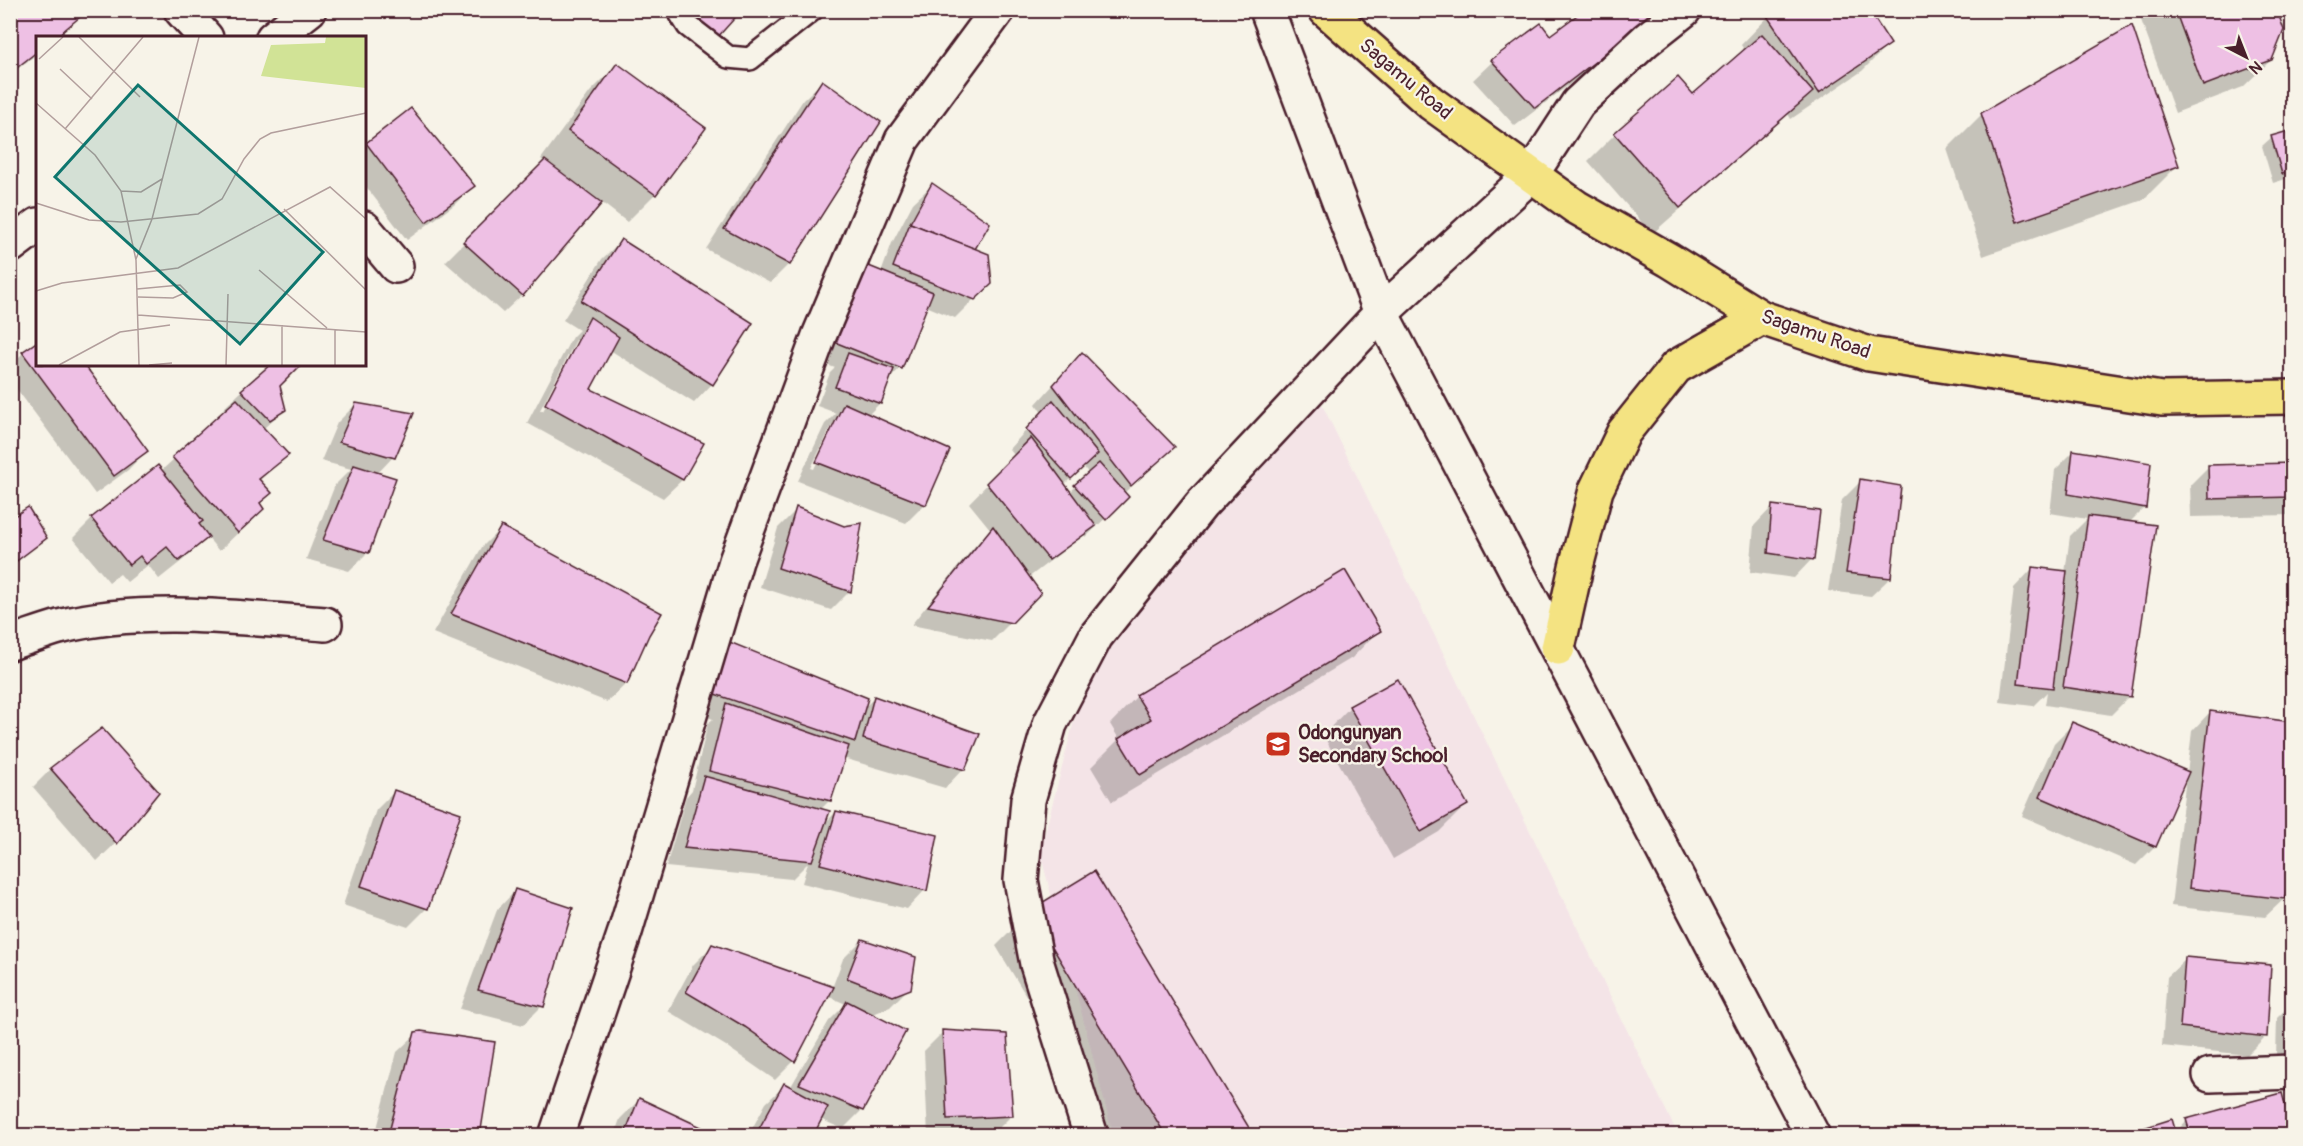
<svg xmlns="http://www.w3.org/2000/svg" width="2303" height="1146" font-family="Pangolin,sans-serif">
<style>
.built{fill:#f4e4e7}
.shadow{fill:#0003;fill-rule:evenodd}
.building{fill:#eec0e4;stroke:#4a1f2b;stroke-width:1.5}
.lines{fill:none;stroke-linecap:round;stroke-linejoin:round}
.lane-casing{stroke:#4a1f2b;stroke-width:26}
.street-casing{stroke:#4a1f2b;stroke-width:38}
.secondary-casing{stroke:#4a1f2b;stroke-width:38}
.highway-casing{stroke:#4a1f2b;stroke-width:38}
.lane{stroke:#f7f3e8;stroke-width:21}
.street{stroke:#f7f3e8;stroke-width:33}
.secondary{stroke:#f7f3e8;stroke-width:33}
.highway{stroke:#f4e382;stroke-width:33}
.labels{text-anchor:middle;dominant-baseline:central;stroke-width:4.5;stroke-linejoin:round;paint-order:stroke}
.street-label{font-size:20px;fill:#4a1f2b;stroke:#f7f3e8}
.poi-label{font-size:20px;font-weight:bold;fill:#4a1f2b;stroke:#f7f3e8;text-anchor:start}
.inset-road{fill:none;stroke:#b29e9c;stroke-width:1.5}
.view{fill:#0f766e;fill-opacity:0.15;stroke:#0f766e;stroke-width:3}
.inset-edge{fill:none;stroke:#4a1f2b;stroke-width:3}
</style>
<rect width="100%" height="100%" fill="#f7f3e8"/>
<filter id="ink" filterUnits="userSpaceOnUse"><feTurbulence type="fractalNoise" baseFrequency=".0167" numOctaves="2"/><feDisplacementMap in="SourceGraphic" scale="12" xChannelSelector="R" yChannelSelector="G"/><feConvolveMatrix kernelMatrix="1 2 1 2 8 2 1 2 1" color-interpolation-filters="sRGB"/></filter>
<g filter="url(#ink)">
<polygon class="built" points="1313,386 1678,1135 1113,1135 1040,852 1096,636"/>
<g class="shadow">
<polygon points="10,10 85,11 57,38 38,38 38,53 10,75"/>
<polygon points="498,10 514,10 505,18"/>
<polygon points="2150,10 2275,10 2271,60 2243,87 2175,113 2141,20"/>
<polygon points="1768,17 1889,44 1862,71 1791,119 1788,114 1652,234 1588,161 1615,134 1693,96 1745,51 1741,45"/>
<polygon points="1649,23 1515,126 1473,80 1492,62 1540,25 1550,37"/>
<polygon points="617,65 703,128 655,194 627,222 601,202 522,295 503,313 445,262 545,162 541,159 590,92"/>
<polygon points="822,82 789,264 770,283 706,249 803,100"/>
<polygon points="411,110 473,186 454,205 407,240 364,184 364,147"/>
<polygon points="1982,114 2178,165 2143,200 1983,256 1947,149"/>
<polygon points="2292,131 2292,177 2273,183 2262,146 2272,137"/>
<path d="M932 185 990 283 955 318 926 306 900 368 888 381 880 403 868 415 925 504 906 523 798 481 825 424 836 413 817 406 830 373 835 368 804 356 881 273 892 243 913 203ZM832 425H835L814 469 811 468Z"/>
<path d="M621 241 712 384 694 403 610 350 589 390 702 444 682 480 663 498 527 423 572 337 579 330 563 320 602 259ZM576 340H580L543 411 540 410Z"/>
<polygon points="23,353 146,451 128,470 95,494 10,380 10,366"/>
<path d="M1064 373 1154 465 1124 493 1127 497 1086 537 1084 535 1028 578 1011 622 992 641 911 625 974 547 991 530 969 503 1015 456 1009 449 1042 413 1036 404ZM1083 466 1089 474 1070 492 1064 485Z"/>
<polygon points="279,386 284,409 263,429 287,455 259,481 259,504 243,528 219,551 207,537 188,556 159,579 148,565 127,582 120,574 109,582 73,538 92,519 161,471 225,412 223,409 242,391"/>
<polygon points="356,404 393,457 377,474 368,552 349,571 306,559 335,485 351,469 321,461 337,423"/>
<polygon points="2073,452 2145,507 2129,523 2130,696 2111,715 2045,705 2047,692 2033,706 2000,702 2014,588 2032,569 2065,573 2070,536 2087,519 2050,513 2055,470"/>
<polygon points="2292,464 2292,515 2191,517 2190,485 2209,466"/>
<polygon points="1861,481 1890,578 1871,596 1828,591 1842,500"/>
<polygon points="1772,507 1812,559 1794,578 1750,572 1754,526"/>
<polygon points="797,509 850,591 831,610 760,587 778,528"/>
<polygon points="10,521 45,537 10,568"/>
<polygon points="501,528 648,634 626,684 607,702 433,633 482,547"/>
<polygon points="1379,630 1352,658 1112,802 1091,767 1119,739 1110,724 1137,696"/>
<polygon points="699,658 863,709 874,698 963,769 945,788 843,758 830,800 820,810 823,825 836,812 925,890 907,909 802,883 808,863 792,879 666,867 686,797 692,790 708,723 713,719 688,710"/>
<polygon points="1350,707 1466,805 1439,832 1393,859 1323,735"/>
<polygon points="2210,712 2292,723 2292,851 2284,899 2265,917 2171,906 2186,777 2155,846 2136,865 2022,816 2054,743 2073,724 2187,773 2192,731"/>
<polygon points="51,769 157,792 116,843 97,861 33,787"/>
<polygon points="395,791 427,908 408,927 343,905 376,810"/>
<polygon points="515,891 542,1006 523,1025 460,1009 497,910"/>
<polygon points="1031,911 1252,1136 1111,1136 996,946"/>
<polygon points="862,940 909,988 890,1007 871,1015 862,1110 843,1129 820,1119 811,1136 748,1136 766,1103 785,1085 790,1088 829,1021 846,1004 827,996 794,1061 775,1080 726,1046 668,1011 693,965 712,946 832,988 843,959"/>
<polygon points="2186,959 2266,1036 2247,1055 2162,1046 2167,977"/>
<polygon points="2292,1003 2292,1059 2276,1057 2277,1018"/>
<polygon points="943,1032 1012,1115 993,1134 928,1136 924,1051"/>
<polygon points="416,1034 479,1136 375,1136 397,1052"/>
<polygon points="639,1100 711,1136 614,1136 620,1119"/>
<polygon points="2187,1120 2291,1130 2285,1136 2123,1136 2175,1133"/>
</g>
<g class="building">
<polygon points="10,10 87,10 87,11 55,38 38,38 38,51 10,73"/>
<polygon points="683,10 742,10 716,39"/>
<polygon points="1584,10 1662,10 1535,108 1491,60 1541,23 1550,35"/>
<polygon points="1776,10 1869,10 1891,44 1819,93 1767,16"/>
<polygon points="2175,10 2277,10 2284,30 2272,60 2203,86"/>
<polygon points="2132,25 2179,166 2017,222 1981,113"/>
<polygon points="1762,34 1813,92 1680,208 1614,133 1678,77 1693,94"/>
<polygon points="617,63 706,128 656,195 568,131"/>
<polygon points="822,80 881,122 790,265 724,229"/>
<polygon points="411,108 475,186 426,222 366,143"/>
<polygon points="2292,130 2292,171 2282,174 2271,136"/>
<polygon points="545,160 602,203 523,296 463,242"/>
<polygon points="932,183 990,223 975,249 910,223"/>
<polygon points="910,223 989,254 992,284 975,300 893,267"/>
<polygon points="621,239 753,323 713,385 581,301"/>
<polygon points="854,260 933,292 902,369 822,337"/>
<polygon points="590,317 619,337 591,389 704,443 683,480 545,404"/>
<polygon points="38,341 38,364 84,364 148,451 114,476 22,352"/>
<polygon points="1082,352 1175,447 1131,486 1053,385"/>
<polygon points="848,353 894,369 881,404 835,387"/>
<polygon points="271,364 302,364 280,386 286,410 270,420 241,390"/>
<polygon points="237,399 289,455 259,479 272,493 260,503 264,509 238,533 172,457"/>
<polygon points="1053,400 1098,454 1071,479 1026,429"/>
<polygon points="356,403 414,413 395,458 339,442"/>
<polygon points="844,403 950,450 926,505 816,462"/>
<polygon points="1031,438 1096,526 1049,560 986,483"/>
<polygon points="2073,450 2151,463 2146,508 2068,494"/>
<polygon points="1099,463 1129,497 1106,520 1074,485"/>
<polygon points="2292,463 2292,497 2209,499 2208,465"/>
<polygon points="158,465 203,521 199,524 209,537 179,561 167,547 146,564 140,556 129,565 91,518"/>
<polygon points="354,465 396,478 369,553 323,540"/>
<polygon points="1860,479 1901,486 1891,578 1846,573"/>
<polygon points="1772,505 1820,511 1814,560 1768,553"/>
<polygon points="28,507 47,538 10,566 10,519"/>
<polygon points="796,507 844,526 862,523 851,592 778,568"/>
<polygon points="2088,516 2156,525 2131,697 2063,687"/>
<polygon points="501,526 662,613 649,635 627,684 451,614"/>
<polygon points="993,526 1041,593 1012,623 928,606"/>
<polygon points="2032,567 2067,571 2053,688 2018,684"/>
<polygon points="1345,570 1381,631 1140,775 1118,739 1151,719 1136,695"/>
<polygon points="717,637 868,698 855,742 706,691"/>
<polygon points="1398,679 1468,805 1421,832 1349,706"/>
<polygon points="874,696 980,734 965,770 863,739"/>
<polygon points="726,703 849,746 831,801 709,771"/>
<polygon points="2210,711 2292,722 2292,860 2285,899 2189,888"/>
<polygon points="2072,722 2189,772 2156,847 2040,797"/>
<polygon points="102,728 159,792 117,844 50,768"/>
<polygon points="704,776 830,811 812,861 684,848"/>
<polygon points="394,790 461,813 428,909 361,886"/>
<polygon points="836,811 938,835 927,891 820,864"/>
<polygon points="1094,871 1254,1136 1166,1136 1030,910"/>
<polygon points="515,889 573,908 544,1007 478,990"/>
<polygon points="862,939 916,957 911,989 893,996 847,978"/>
<polygon points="712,944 834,987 795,1062 745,1027 686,992"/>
<polygon points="2185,957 2271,965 2267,1037 2180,1027"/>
<polygon points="847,1001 906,1031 863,1111 799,1084"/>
<polygon points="942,1030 1007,1034 1013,1116 947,1119"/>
<polygon points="421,1031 495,1042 480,1136 388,1136 415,1032"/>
<polygon points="784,1083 828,1107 813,1136 755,1136"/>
<polygon points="2282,1093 2292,1130 2274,1136 2191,1136 2186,1119"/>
<polygon points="639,1098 714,1133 713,1136 624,1136"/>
<polygon points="2172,1119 2177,1136 2118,1136"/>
</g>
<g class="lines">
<g class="lane-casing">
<polyline id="lane" points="678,10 688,26 728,57 750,59 812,10"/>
</g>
<g class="street-casing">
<g id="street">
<polyline points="181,10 206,38"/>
<polyline points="1267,10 1381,313 1813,1136"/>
<polyline points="273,38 309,10"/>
<polyline points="364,228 396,266"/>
<polyline points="10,246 38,225"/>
<path d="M10 643C26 638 42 632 59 627 141 606 241 618 325 624"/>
<polyline points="2210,1075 2292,1072"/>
<polyline points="556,1136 625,932 736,561 819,336 902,140 998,10"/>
</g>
</g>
<g class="secondary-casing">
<polyline id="secondary" points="1091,1136 1037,964 1021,880 1028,800 1050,724 1096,636 1201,505 1381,313 1531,175 1578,103 1646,40 1684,10"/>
</g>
<g class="highway-casing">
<g id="highway">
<polyline points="1326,10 1431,103 1576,207 1669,260 1762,318 1869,354 2162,399 2292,397"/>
<polyline points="1558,648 1576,567 1596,490 1624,432 1676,367 1762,318"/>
</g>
</g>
<use href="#lane" class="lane"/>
<use href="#street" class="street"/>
<use href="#secondary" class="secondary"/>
<use href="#highway" class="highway"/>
</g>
</g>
<defs>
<g id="school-square" transform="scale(1.35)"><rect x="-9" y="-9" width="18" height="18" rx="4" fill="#c8321e" stroke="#f7f3e8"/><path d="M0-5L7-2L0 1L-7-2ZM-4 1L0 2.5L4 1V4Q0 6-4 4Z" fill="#fff"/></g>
</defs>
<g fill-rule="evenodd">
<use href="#school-square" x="1278" y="744"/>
</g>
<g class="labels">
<g class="street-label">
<text transform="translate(1406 79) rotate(40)">Sagamu Road</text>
<text transform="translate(1816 334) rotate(19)">Sagamu Road</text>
</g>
<g class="poi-label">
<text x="1298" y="732">Odongunyan<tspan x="1298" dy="23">Secondary School</tspan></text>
</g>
</g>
<g transform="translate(36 36)">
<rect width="330" height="330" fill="#f7f3e8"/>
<path d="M290 1H330V52L225 40 235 9 289 7Z" fill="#d1e396"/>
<path class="inset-road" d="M43 1 104 61M3 23 27 1M24 33 56 63M0 67 59 119 85 155 100 224 103 329M29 93 107 1M85 155 105 156 126 143M0 167 53 184 85 186 162 178 186 163 208 123 224 103 235 97 330 77M248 173 330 254M100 223 116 183 163 1M223 234 291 292M101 253 144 249 151 256 137 262 102 261M0 255 26 247 142 232 294 151 330 183M102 279 330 296M23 329 84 296 134 289M113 329 136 327M190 329 192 258M246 329V289M299 329V294"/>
<path class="view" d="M102 49 287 216 204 308 19 141Z"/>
<rect width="330" height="330" class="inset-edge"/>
</g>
<rect width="2303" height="1146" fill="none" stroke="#f7f3e8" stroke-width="36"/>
<rect x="18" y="18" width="2267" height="1110" fill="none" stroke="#4a1f2b" stroke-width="2" filter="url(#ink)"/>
<g transform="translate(2246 57) rotate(138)" stroke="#f7f3e8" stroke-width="4.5" paint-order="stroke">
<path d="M0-4.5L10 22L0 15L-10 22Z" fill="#4a1f2b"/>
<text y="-9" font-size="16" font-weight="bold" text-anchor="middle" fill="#4a1f2b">N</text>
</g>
</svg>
